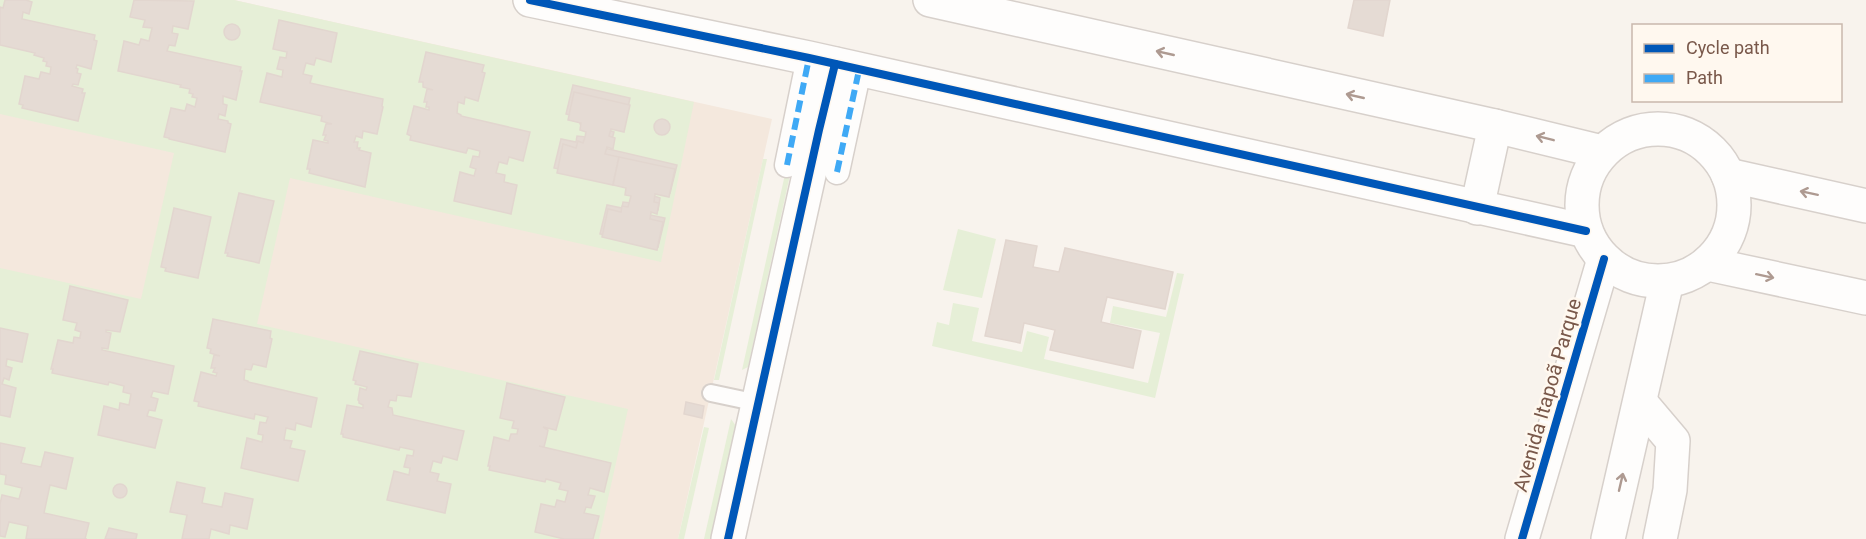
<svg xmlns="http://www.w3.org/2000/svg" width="1866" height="539" viewBox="0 0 1866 539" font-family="Roboto,sans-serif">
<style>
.residential{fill:#f4e8dd}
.green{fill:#e6efd7}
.building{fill:#e5dbd4;stroke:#e2d6cf;stroke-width:1.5}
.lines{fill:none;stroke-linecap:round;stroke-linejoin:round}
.service-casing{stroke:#d7d0cb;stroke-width:20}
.pedestrian-casing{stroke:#d7d0cb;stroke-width:27}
.minor-casing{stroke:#d7d0cb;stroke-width:36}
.service{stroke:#fefdfc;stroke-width:16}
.pedestrian{stroke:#fefdfc;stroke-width:24}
.minor{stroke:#fefdfc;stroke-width:33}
.quiet{stroke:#3fa9f5;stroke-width:6;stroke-dasharray:12 6;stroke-linecap:butt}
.cycleway-casing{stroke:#fff8ef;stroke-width:11}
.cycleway{stroke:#0057b8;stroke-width:8}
.oneway{stroke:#ae9a91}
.labels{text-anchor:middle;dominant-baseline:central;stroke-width:5;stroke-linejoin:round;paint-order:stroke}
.street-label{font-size:20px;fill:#79584a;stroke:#fff8ef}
</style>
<rect width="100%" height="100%" fill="#f8f3ed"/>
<path class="residential" d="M0 0H234L772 119 678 539H0Z"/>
<g class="green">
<path d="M0 0H234L694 102 661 262 290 178 257 324 628 409 599 539H0V268L141 299 174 153 0 114Z"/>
<path d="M763 159H767L719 380H714Z"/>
<path d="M787 165 792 166 748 367 742 370Z"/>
<path d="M958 229 996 239 982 298 943 290Z"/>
<path d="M1177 273 1184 274 1155 398 932 346 937 322 949 325 953 303 979 308 972 341 1022 352 1027 331 1049 337 1044 359 1148 383 1160 333 1110 323 1113 306 1166 317Z"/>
<path d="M731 419 736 426 711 539H704Z"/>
<path d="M704 427 709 428 684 539H678Z"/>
</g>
<g class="building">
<path d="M5 0H26L32 2 29 14 23 12 22 19 95 35 94 40 97 41 91 69 77 65 76 68 78 69 77 73 81 74 78 85 73 84 72 86 83 89 82 93H85L78 121 22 108 23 105 19 104 25 76 39 79 41 72 50 74 51 67 46 66 47 62 43 61 44 58 34 55 35 53 0 45V7L3 8Z"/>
<path d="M134 0 194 1 188 29 173 26 172 33 178 34 175 46 169 45 167 51 241 67 240 71H242L236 100 223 96V104L227 105 225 116 219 114 218 119 228 121V123L231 124 225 152 169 139V138L164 137 171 108 185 111 187 104 195 107 197 98 192 97 193 94 189 93 190 89 180 87 181 85 118 71 124 41 139 45 141 39 149 41 152 28 143 27 145 20 130 17Z"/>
<path d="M1354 0H1390L1383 36 1348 28Z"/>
<path d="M279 20 337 33 331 62 316 58 314 65 306 63 303 74 312 76 310 83 383 99 382 106 383 107 377 134 363 131 362 138 356 136 354 142H358L357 148H360L359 150 371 153 365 187 309 173 310 169H307L313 140 328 143V141L324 140 326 135H323L326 124H332L321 121 322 116 260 102 267 73 282 77 283 70 277 69 280 57 286 58 287 52 273 49Z"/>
<circle cx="232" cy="32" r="8"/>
<path d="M426 52 484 65 482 72 485 73 478 101 465 97 464 104 458 102 457 113 461 115V116L530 132 523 161 509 157 507 164 499 162 496 173 505 175 504 182 517 185 511 214 454 201 460 172 474 176 476 169 470 167 473 156 479 157 480 151 468 148 466 153 410 140 411 136 407 134 414 106 429 110V107H426L427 102H424L427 89 433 90 423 87V82H419Z"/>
<path d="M573 85 630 98 624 127 609 123 608 130 614 132 611 143 606 142 604 148 677 165 670 193 656 190 654 196 660 198 658 210 652 208 650 215 665 218 658 247 600 234 607 205 622 208 623 202 631 203 634 192 626 191 627 184 554 168 561 139 576 142 577 136 586 137 588 126 580 124 581 118 566 114Z"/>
<path d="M574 92 630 105 624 132 611 129 609 136 615 138 613 149 607 147 605 154 619 157 613 185 557 173 563 144 576 148 578 141 583 143 585 137 586 132 580 130 581 123 568 120Z"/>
<circle cx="662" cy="127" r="8"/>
<path d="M619 157 675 169 669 197 655 194 654 202 659 203 657 214 651 212 650 219 663 222 657 250 602 237 608 209 621 212 622 206 628 207 631 196 625 195 626 188 613 185Z"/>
<path d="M239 193 274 201 259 263 227 256 228 253H225Z"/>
<path d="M174 208 211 217 198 278 165 271 166 268 161 267Z"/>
<path d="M1006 240 1037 246 1033 267 1059 272 1065 248 1173 272 1165 309 1107 297 1101 322 1141 331 1133 368 1050 350 1055 330 1024 323 1020 343 985 336Z"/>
<path d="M70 286 128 300 120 332 106 330V332L111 333 108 349 102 348V350L174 366 168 394 153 391 151 397 158 399 155 411 149 410 147 416 162 420 155 448 98 435 104 406 119 410 120 403 129 405 131 394 123 392 124 386 109 382 108 385 52 373 53 369H51L58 340 73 343 74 337 80 338V337L81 332 75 330 77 323 63 320Z"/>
<path d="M213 319 271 331 270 338 272 339 266 367 253 364 251 370 245 369 244 380 248 381V382L317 398 311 427 296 423 295 430 286 428 284 440 292 441 290 448 305 451 298 481 241 468 247 438 262 442 263 435 258 434 260 422 266 423 268 417 255 414 254 419 198 406 199 402 194 401 201 372 216 376 217 373 213 372 215 368H211L214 355 220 356 210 353 211 349 207 348Z"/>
<path d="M0 328 28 334 22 362 7 359 6 366 12 368 9 380 4 378 2 384 16 388 10 417 0 415Z"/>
<path d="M360 351 418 364 411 397 397 395 396 401 390 400 388 407 392 408 393 415 464 431 457 460 443 456 441 463 433 461 430 472 439 474 437 481 451 484 445 513 387 500 394 471 409 475 410 468 404 467 407 455 413 456 414 450 400 447 399 450 343 437V434H341L347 405 363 408V405L359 403V401L358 400 360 388 366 390 367 387 355 384 356 381 353 380Z"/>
<path d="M507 383 565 397 556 430 543 427 548 430 547 435 544 447 539 446 611 463 604 492 590 488 588 495 595 496 591 508 586 507 584 513 599 516 593 539H564L535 532 541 504 555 507 557 500 565 502 568 491 559 489 561 483 546 479 545 482 489 470 490 466H488L494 437 509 441 511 434H517L518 429 512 428 514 421 500 418Z"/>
<path d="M686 402 704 406 702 418 684 414Z"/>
<path d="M0 443 25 448 21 463 41 467 45 452 73 458 66 489 50 485 44 513 89 523 85 539H87H26L28 526 9 522 5 537 0 536V504L2 495 19 499 22 488 5 484 6 475 0 474Z"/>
<path d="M177 482 205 488 202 503 222 507 225 493 253 499 247 529 230 525 229 534 211 529 209 539H182L187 515 170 512Z"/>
<circle cx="120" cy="491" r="7"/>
<path d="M109 528 137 534 136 539H105Z"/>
</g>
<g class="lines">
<g class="service-casing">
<path id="service" d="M711 393 758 403"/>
</g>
<g class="pedestrian-casing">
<g id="pedestrian">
<path d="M787 165 809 58"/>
<path d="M837 172 859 70"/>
</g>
</g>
<g class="minor-casing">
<g id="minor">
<path d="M530 0 809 58 1586 231"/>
<path d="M930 0 1495 126 1602 152"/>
<circle cx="1658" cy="205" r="76"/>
<path d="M1728 175 1866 206"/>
<path d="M1477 208 1495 126"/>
<path d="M1708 264 1866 298"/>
<path d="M1640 402 1673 441 1670 490 1660 539"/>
<path d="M728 539 819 130 835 64"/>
<path d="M1522 539 1604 259"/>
<path d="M1608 539 1667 281"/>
</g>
</g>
<use href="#service" class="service"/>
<use href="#pedestrian" class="pedestrian"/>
<use href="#minor" class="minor"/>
<g class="quiet">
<path d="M787 165 809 58"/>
<path d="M837 172 859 70"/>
</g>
<g class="cycleway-casing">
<g id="cycleway">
<path d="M530 0 809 58 1586 231"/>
<path d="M728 539 819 130 835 64"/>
<path d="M1522 539 1604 259"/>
</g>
</g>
<use href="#cycleway" class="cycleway"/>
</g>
<defs><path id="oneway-shaft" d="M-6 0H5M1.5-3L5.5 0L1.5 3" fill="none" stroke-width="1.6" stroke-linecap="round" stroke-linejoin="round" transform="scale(1.5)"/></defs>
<g class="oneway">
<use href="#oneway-shaft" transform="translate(1165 53) rotate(-167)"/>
<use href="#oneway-shaft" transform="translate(1355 96) rotate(-167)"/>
<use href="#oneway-shaft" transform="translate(1545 138) rotate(-166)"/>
<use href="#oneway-shaft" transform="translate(1809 193) rotate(-168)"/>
<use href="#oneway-shaft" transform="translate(1765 276) rotate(12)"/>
<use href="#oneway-shaft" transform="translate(1621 482) rotate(-77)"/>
</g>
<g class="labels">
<g class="street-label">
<text transform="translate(1547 395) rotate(-74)">Avenida Itapoã Parque</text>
</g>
</g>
<rect x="1632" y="24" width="210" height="78" fill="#fff8ef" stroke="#c9b8ad" stroke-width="1.5"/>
<rect x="1644" y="44" width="30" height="9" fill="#0057b8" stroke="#c9b8ad" stroke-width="1.5"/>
<text x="1686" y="54" font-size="18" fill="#79584a">Cycle path</text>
<rect x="1644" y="74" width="30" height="9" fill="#3fa9f5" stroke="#c9b8ad" stroke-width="1.5"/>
<text x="1686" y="84" font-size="18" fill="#79584a">Path</text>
</svg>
